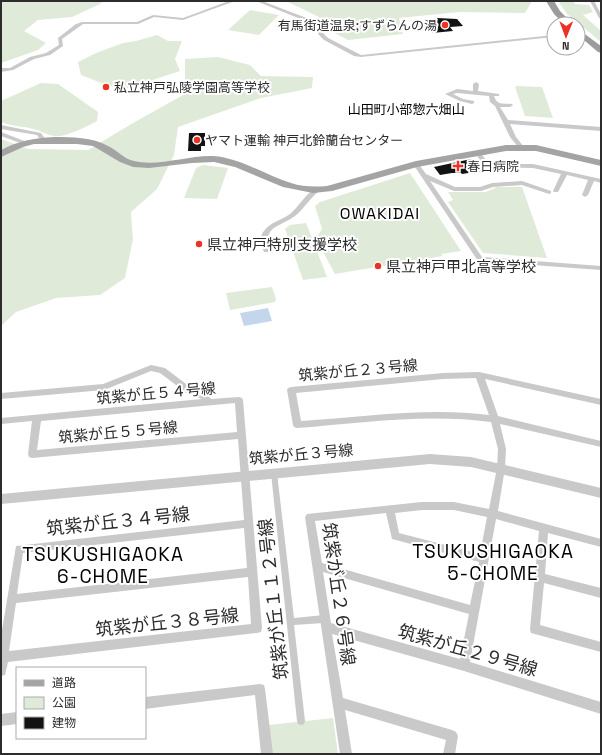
<svg xmlns="http://www.w3.org/2000/svg" width="602" height="755" viewBox="0 0 602 755" font-family="'Space Grotesk','Noto Sans JP',sans-serif">
<style>
.green{fill:#dfebd8}
.water{fill:#c3d6ec}
.building{fill:#131313}
.lines{fill:none;stroke-linecap:round;stroke-linejoin:round}
.pedestrian{fill:#c9c9c9;fill-rule:evenodd}
.minor{fill:#c9c9c9;fill-rule:evenodd}
.tertiary{fill:#c9c9c9;fill-rule:evenodd}
.primary{fill:#a4a4a4;fill-rule:evenodd}
.trunk{fill:#9c9c9c;fill-rule:evenodd}
.poi-dot{fill:#ec3225;stroke:#fff;stroke-width:1.5}
.labels{text-anchor:middle;dominant-baseline:central;stroke-width:4;stroke-linejoin:round;paint-order:stroke}
.far-poi-label{font-size:13px;fill:#2c2c2c;stroke:#fff;text-anchor:start}
.far-neighbourhood-label{font-size:13px;fill:#000;stroke:#fff}
.poi-label{font-size:15px;fill:#2c2c2c;stroke:#fff;text-anchor:start}
.street-label{font-size:15px;fill:#2c2c2c;stroke:#fff}
.neighbourhood-label{font-size:16px;letter-spacing:1px;fill:#000;stroke:#fff}
.near-street-label{font-size:18px;fill:#2c2c2c;stroke:#fff}
.near-neighbourhood-label{font-size:19px;letter-spacing:1px;fill:#000;stroke:#fff}
</style>
<rect width="100%" height="100%" fill="#fff"/>
<g class="green">
<path d="M1 1H103L100 4 72 17 38 20 24 31 46 43 38 50 1 63Z"/>
<path d="M286 1 370 2 379 1H532L525 13 460 12 399 18 403 34 348 40 331 31 321 18Z"/>
<path d="M558 1H573L575 4 589 5 593 12 583 15 601 31V42L567 14Z"/>
<path d="M250 10 279 15 259 35 228 30Z"/>
<path d="M157 35 168 41H182L175 59 180 71 125 89 109 86 81 75 78 62 96 53 123 43 136 41Z"/>
<path d="M218 57 250 65 261 76 313 77 312 88 261 98 178 127 174 155 157 189 131 212 133 239 125 278 100 295 56 298 16 312 1 326V139L28 149 88 150 133 123 185 94V59Z"/>
<path d="M41 83 58 84 98 112 97 121C88 126 65 138 54 136 48 135 43 132 37 130 25 126 14 127 1 122V101Z"/>
<path d="M517 86 542 87 553 118 525 116 515 87Z"/>
<path d="M203 165 228 168 217 199 184 198 196 168Z"/>
<path d="M410 173 461 251 441 254 443 256 335 274 316 239 322 229 315 206 320 202Z"/>
<path d="M497 187H522L547 258 483 253 448 202 453 200 448 192H486Z"/>
<path d="M306 223 327 277 303 280 285 229 290 225Z"/>
<path d="M272 287 276 299 275 302 230 310 226 293Z"/>
<path d="M333 718 338 754H272L269 725Z"/>
</g>
<path class="water" d="M268 308 272 321 244 326 240 313Z"/>
<g class="building">
<path d="M437 18 457 19 463 26 450 27 453 31 432 33 424 22 435 21 438 20Z"/>
<path d="M189 133H205V146H201V151H188Z"/>
<path d="M471 159 481 171 462 174 461 173H452L440 175 434 167Z"/>
</g>
<g class="lines">
<path class="pedestrian" d="M274 470 276 471 277 473 294 618 324 615 327 616 328 619 327 622 324 623 294 625 305 721 304 724 301 725 298 724 297 721 271 473 272 471Z"/>
<g class="minor">
<path d="M229 1H235L183 20 154 17 138 24H83L62 39 63 46 50 55 34 59 13 70 1 72V68H10L30 57 46 53 59 45 58 38 76 24 82 22H137L153 15 183 18Z"/>
<path d="M256 1H262L317 22 323 33 328 38 361 55 554 35V37L361 57 354 56 324 40 319 35 313 24Z"/>
<path d="M590 1H594L601 14V19L599 18Z"/>
<path d="M476 82 479 84 478 91 499 94V96H494C497 106 504 103 512 104L513 105 510 107H500L508 120 601 127V131L510 124 516 137 524 147 519 148 510 137 495 106 490 102 489 96 457 93 453 94 463 99 474 101V103L472 104 460 101 445 94 457 89 473 91V84Z"/>
<path d="M1 125 41 133 46 140 41 141 37 135 1 129Z"/>
<path d="M1 132 27 142 28 143 23 144 1 136Z"/>
<path d="M478 151 480 152 489 164H533L601 179V183L594 181 588 195 585 197 582 195 588 180 567 175 558 192H554L553 191 561 174 533 168 485 167 475 153Z"/>
<path d="M416 162 418 163 426 174 455 187H480L492 183 522 181 551 191V193L549 194 522 185 493 187 481 191H454L430 181 482 257 601 266V270L478 261 413 164Z"/>
<path d="M317 188 319 189V191C309 199 302 212 292 218 285 223 272 226 269 234 266 239 268 245 269 250L268 252H264C261 245 259 236 264 231 270 222 282 220 290 214 300 206 305 193 317 188Z"/>
<path d="M151 365 165 368 194 390 207 394 211 399 239 397 242 398 243 400 262 628 261 632 257 633 8 662 5 675 1 676V636L16 546 244 520 238 439 32 458 29 457 28 454 32 421 1 424V418L202 399 188 394 160 373 151 371 104 390 1 399V393L103 384ZM235 403 237 432 37 450 41 421ZM244 528 247 568 17 594 23 553ZM248 577 251 624 9 651 16 603Z"/>
<path d="M479 372 601 399V405L485 379 498 416 601 441V447L500 424 506 449 505 468 498 511 601 539V547L548 533 545 574 601 588V598L544 583 540 625 601 642V652L531 633 530 629 539 531 496 519 470 662 601 702V714L464 671 332 634 343 698 452 730 456 732 458 736 455 754H443L446 740 345 710 352 754H340L305 517 307 514 422 502H454L489 509 497 468 498 449 491 422C428 413 361 423 297 428L294 427 293 425 287 390 288 388 291 387 443 373ZM476 378 489 415C429 407 362 417 301 421L296 393 443 379ZM422 510H454L487 517 480 554 399 533 395 513ZM386 513 392 539 479 562 470 605 322 563 315 521ZM323 572 469 614 460 659 331 623Z"/>
<path d="M260 684 264 685 265 689 273 754H261L255 695 145 709V697Z"/>
<path d="M17 712V724L1 726V714Z"/>
</g>
<path class="tertiary" d="M430 454 471 457 601 488V498L471 467 430 464 1 504V494Z"/>
<path class="primary" d="M54 137C72 137 92 137 108 146 117 150 124 159 134 161 158 167 188 155 213 156 241 158 265 175 291 183 303 187 315 187 327 186L416 161 506 145H536L601 160V166L536 151H506L417 167 332 191 313 193 283 187 235 167 214 162 192 163 149 168 133 167 120 162 93 146 77 144H34L23 147 1 157V150C18 141 34 138 54 137Z"/>
<g class="trunk">
<path d="M546 1H554L560 11 573 24H564L554 14Z"/>
<path d="M578 29 601 46V53L598 52 578 35Z"/>
</g>
</g>
<g class="poi-dot">
<circle cx="445" cy="25" r="4"/>
<circle cx="106" cy="87" r="4"/>
<circle cx="197" cy="140" r="4"/>
<path d="M456 160h4v4h4v4h-4v4h-4v-4h-4v-4h4z"/>
<circle cx="199" cy="244" r="4"/>
<circle cx="378" cy="266" r="4"/>
</g>
<g class="labels">
<g class="far-poi-label">
<text x="437" y="25" text-anchor="end">有馬街道温泉;すずらんの湯</text>
<text x="114" y="87">私立神戸弘陵学園高等学校</text>
<text x="205" y="140">ヤマト運輸 神戸北鈴蘭台センター</text>
<text x="467" y="166">春日病院</text>
</g>
<g class="far-neighbourhood-label">
<text x="406" y="109">山田町小部惣六畑山</text>
</g>
<g class="poi-label">
<text x="207" y="244">県立神戸特別支援学校</text>
<text x="386" y="266">県立神戸甲北高等学校</text>
</g>
<g class="street-label">
<text transform="translate(358 370) rotate(-5)">筑紫が丘２３号線</text>
<text transform="translate(156 393) rotate(-5)">筑紫が丘５４号線</text>
<text transform="translate(118 432) rotate(-5)">筑紫が丘５５号線</text>
<text transform="translate(301 454) rotate(-5)">筑紫が丘３号線</text>
</g>
<g class="neighbourhood-label">
<text x="380" y="213">OWAKIDAI</text>
</g>
<g class="near-street-label">
<text transform="translate(118 521) rotate(-6)">筑紫が丘３４号線</text>
<text transform="translate(339 594) rotate(82)">筑紫が丘２６号線</text>
<text transform="translate(273 599) rotate(-96)">筑紫が丘１１２号線</text>
<text transform="translate(167 622) rotate(-6)">筑紫が丘３８号線</text>
<text transform="translate(468 650) rotate(16)">筑紫が丘２９号線</text>
</g>
<g class="near-neighbourhood-label">
<text x="493" y="551">TSUKUSHIGAOKA<tspan x="493" dy="22">5-CHOME</tspan></text>
<text x="103" y="554">TSUKUSHIGAOKA<tspan x="103" dy="22">6-CHOME</tspan></text>
</g>
</g>
<rect width="602" height="755" fill="none" stroke="#2c2c2c" stroke-width="4"/>
<rect x="16" y="667" width="130" height="72" fill="#ffffff" stroke="#ababab"/>
<rect x="24" y="680" width="20" height="6" fill="#a4a4a4" stroke="#ababab"/>
<text x="52" y="687" font-size="12" fill="#2c2c2c">道路</text>
<rect x="24" y="697" width="20" height="12" fill="#dfebd8" stroke="#ababab"/>
<text x="52" y="707" font-size="12" fill="#2c2c2c">公園</text>
<rect x="24" y="717" width="20" height="12" fill="#131313" stroke="#ababab"/>
<text x="52" y="727" font-size="12" fill="#2c2c2c">建物</text>
<g transform="translate(566 36) rotate(181)"><circle r="19" fill="#ffffff" stroke="#ababab"/>
<path d="M0-3L7 15L0 10L-7 15Z" fill="#ec3225"/>
<text y="-6" font-size="11" font-weight="bold" text-anchor="middle" fill="#2c2c2c">N</text>
</g>
</svg>
